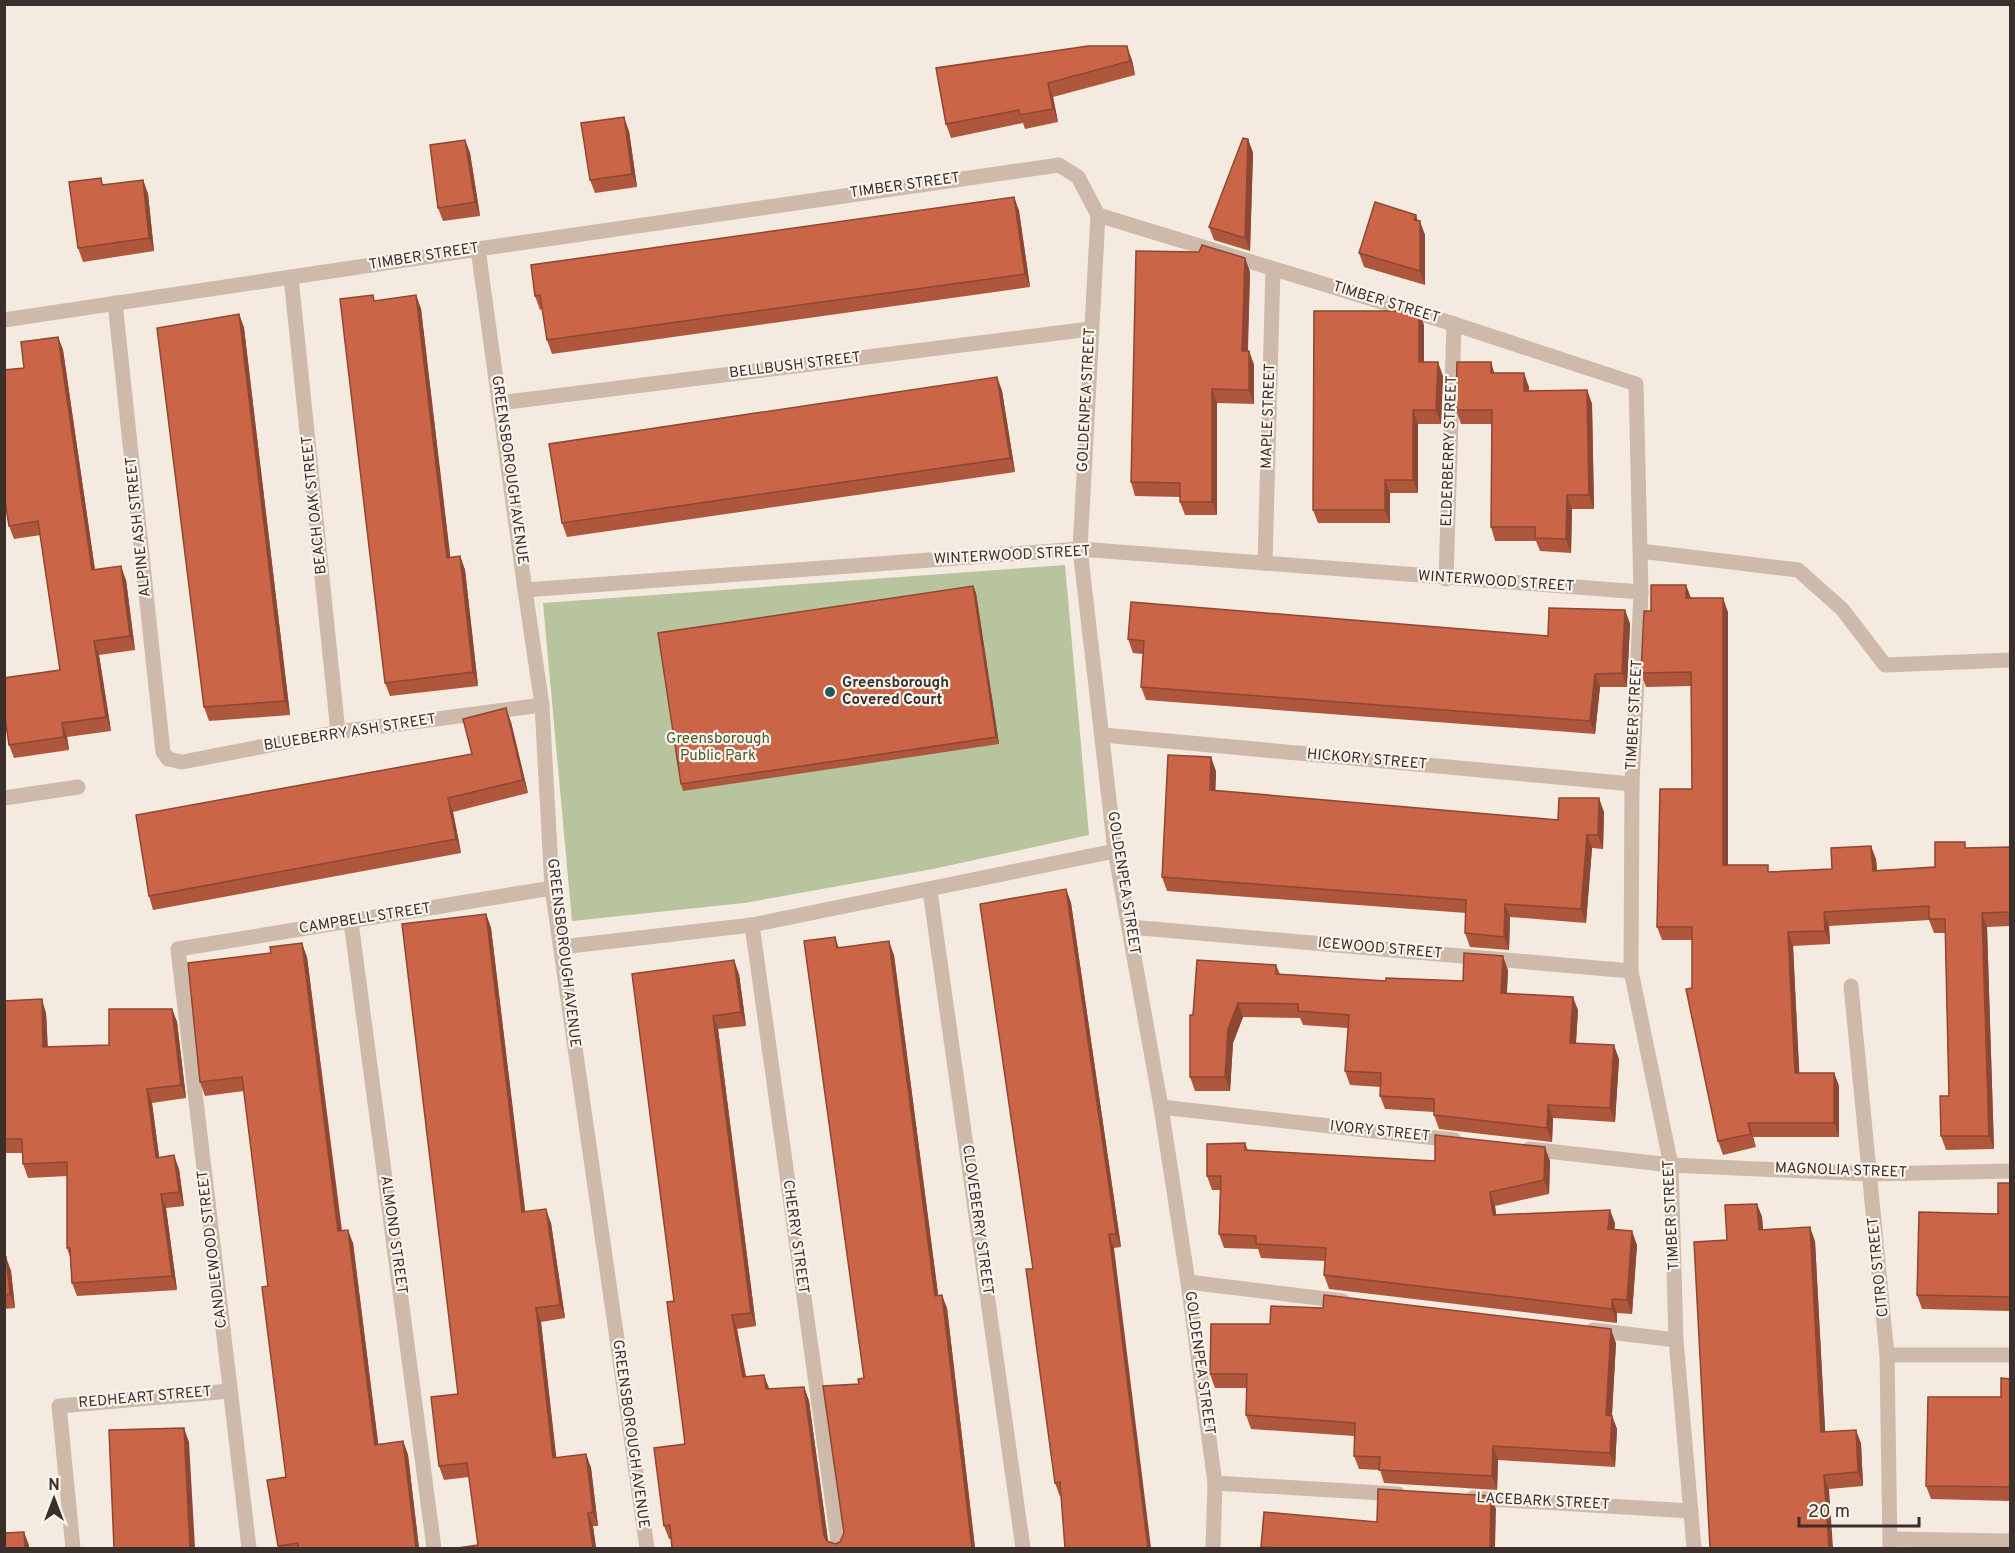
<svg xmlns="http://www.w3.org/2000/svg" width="2015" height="1553" viewBox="0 0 2015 1553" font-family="Overpass,sans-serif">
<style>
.green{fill:#b8c49e}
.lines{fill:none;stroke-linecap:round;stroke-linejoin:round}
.minor{stroke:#cdbaaa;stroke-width:15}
.tertiary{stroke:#cdbaaa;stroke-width:15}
.wall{fill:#ae573d}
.shaded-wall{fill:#8d4732}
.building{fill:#ca6547;stroke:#8d4732;stroke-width:1.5}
.poi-dot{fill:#1d5b5e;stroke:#fbf4ec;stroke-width:2}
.labels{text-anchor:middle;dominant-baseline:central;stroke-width:4.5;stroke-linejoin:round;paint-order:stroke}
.street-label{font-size:15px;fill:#3a2f2a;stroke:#fbf4ec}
.poi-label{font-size:15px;font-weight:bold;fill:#3a2f2a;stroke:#fbf4ec;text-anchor:start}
.park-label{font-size:15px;fill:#4a5a2d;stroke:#fbf4ec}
</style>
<rect width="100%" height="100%" fill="#f4eadf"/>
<path class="green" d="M1065 565 1089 835 933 869 744 903 572 921 543 603Z"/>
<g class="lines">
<g class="minor">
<path d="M1098 215 1080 549 1115 851 1161 1107 1188 1282 1215 1483 1213 1548"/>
<path d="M478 249 1059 165 1078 177 1098 215 1454 324 1636 384 1641 592 1632 784 1631 971 1671 1165 1676 1340 1694 1548"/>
<path d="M291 277 338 732"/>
<path d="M115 303 163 752 168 759 182 762 338 732 542 705"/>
<path d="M499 403 1090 329"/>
<path d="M1265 563 1273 269"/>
<path d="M1446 579 1454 324"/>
<path d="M525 590 542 705 552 888 647 1548"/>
<path d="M1103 735 1632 784"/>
<path d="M4 798 78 787"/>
<path d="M930 891 1023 1548"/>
<path d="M351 922 434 1548"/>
<path d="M752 925 839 1548"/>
<path d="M1130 927 1631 971"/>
<path d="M561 947 752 925 1115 851"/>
<path d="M1851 986 1887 1355 1890 1548"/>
<path d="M1161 1107 1454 1140"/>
<path d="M1529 1149 1671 1165 1870 1174 2010 1171"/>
<path d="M1188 1282 1343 1301"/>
<path d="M1593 1330 1676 1340"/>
<path d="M1887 1355H2010"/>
<path d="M1215 1483 1398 1494"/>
<path d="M1473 1498 1691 1511"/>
<path d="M1890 1539 2010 1541"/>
<path d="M73 1548 59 1406 230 1391"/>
<path d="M249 1548 178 949 552 888"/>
</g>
<g class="tertiary">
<path d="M4 320 478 249 525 590 1080 549 1641 592"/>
<path d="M1640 551 1798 570 1842 609 1885 665 2010 660"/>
</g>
</g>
<g class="wall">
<path d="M1132 60 1135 75 1053 97 1058 122 1025 129 1023 123 951 138 946 124 936 68Z"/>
<path d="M629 131 637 187 595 193 590 180Z"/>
<path d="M1248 139 1253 153 1250 251 1214 240 1209 227Z"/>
<path d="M465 140 470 153 480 216 443 221 438 208Z"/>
<path d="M101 178 103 185 143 180 148 194 154 251 83 262 78 248Z"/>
<path d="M1014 197 1019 211 1030 287 552 354 547 340 542 309 540 310 535 296Z"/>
<path d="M1418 221 1425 235V285L1364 267 1359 253Z"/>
<path d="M1245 258 1250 272 1248 351H1249L1254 365V404L1217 403V515H1185L1180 502V497L1135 496 1131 482Z"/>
<path d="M416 295 421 309 450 557 460 556 465 570 478 686 390 696 385 683 375 301Z"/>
<path d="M239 314 244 328 290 715 209 721 204 707Z"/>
<path d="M1424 325V362L1443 376 1441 424H1418V493H1390V523H1318L1313 510Z"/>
<path d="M58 337 63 350 95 570 126 580 135 650 99 655 111 731 67 737 69 750 14 758 9 745 60 670 41 535 14 539 9 526 24 368Z"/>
<path d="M1491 362 1494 373 1529 387V391L1587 390 1592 404 1594 509H1572L1571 553 1540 551 1536 541H1495L1491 527 1492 424H1461L1456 410Z"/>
<path d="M997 377 1002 391 1015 472 567 537 562 523Z"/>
<path d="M1686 585 1691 598 1728 612V865L1771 872 1832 869 1876 859 1877 870 1935 867 1967 848 2010 847V926L1987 927 1994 1149 1946 1150 1941 1136 1949 1096 1945 933H1934L1929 920 1829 926 1830 944 1793 946 1799 1073H1834L1839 1086V1137H1753L1756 1147 1723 1155 1718 1141 1692 988V940H1662L1657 927 1692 789 1691 686 1646 687 1641 673 1651 611Z"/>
<path d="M973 586 976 593 999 744 683 791 681 784Z"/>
<path d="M1625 610 1630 624 1627 687H1600L1595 734 1146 700 1141 687 1143 654 1133 653 1128 639 1548 636Z"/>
<path d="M511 722 528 793 453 812 461 853 153 910 149 896 472 754Z"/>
<path d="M1216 771 1215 791 1558 820 1604 812 1603 849 1592 848 1586 923 1510 917 1509 950 1470 947 1465 933 1466 913 1167 891 1162 877Z"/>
<path d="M1066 889 1071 903 1121 1247 1114 1248 1060 1497 1055 1483 1033 1269Z"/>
<path d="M486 914 491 928 525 1212 551 1223 565 1318 541 1322 556 1458 586 1454 591 1468 598 1526H593L596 1548H458L478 1545 469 1477 444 1480 439 1466 458 1394Z"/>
<path d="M835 937 839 948 894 955 938 1295 947 1308 975 1548H672L671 1539H669L664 1526 685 1444 674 1301 632 974H739L746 1026 718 1029 756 1326 737 1329 746 1376 769 1389 804 1387 809 1401 828 1541 835 1544 840 1542 844 1533 864 1378Z"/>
<path d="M307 957 342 1230 353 1243 378 1444 403 1441 408 1455 419 1548H279L278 1546 286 1477 268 1286 244 1091 205 1096 200 1082Z"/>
<path d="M1276 965 1280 974 1386 981H1463L1508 970 1507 993 1578 1010 1576 1043 1619 1059 1615 1122 1553 1118 1552 1142 1439 1129 1434 1115V1112L1385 1109 1380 1096 1381 1087 1350 1085 1345 1071 1348 1028 1303 1025 1300 1018 1243 1017 1233 1043 1230 1091H1195L1190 1077 1193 1015Z"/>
<path d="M4 1001 46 1013 48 1047 109 1045 172 1009 177 1022 186 1098 152 1103 159 1157 179 1169 184 1206 166 1208 177 1290 77 1296 72 1283 70 1257 67 1248V1176L28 1178 23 1164V1153H4Z"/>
<path d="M1245 1143 1248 1150 1435 1161H1550L1549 1194 1495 1206 1496 1215 1615 1223 1614 1230 1637 1245 1632 1314 1617 1313V1323L1329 1289 1324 1275 1325 1261 1261 1258 1258 1249 1224 1248 1219 1234 1220 1190H1212L1207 1176Z"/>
<path d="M2010 1183V1311L1922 1309 1917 1295 1998 1214Z"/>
<path d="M1757 1204 1762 1217 1763 1230 1815 1241 1825 1432 1861 1443 1863 1486 1829 1489 1727 1240Z"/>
<path d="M4 1256 11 1271 15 1308 4 1309Z"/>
<path d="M1616 1343 1612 1416 1617 1429 1615 1467 1498 1460 1497 1490 1384 1483 1380 1470 1359 1469 1354 1456V1436L1251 1429 1246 1415V1388H1215L1210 1374Z"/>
<path d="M2010 1379V1501L1931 1499 1926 1486 2001 1397Z"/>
</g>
<g class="shaded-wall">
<path d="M1127 46 1132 60 1135 75 1130 61Z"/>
<path d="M1048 83 1053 97 1058 122 1053 109Z"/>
<path d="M624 117 629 131 637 187 632 174Z"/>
<path d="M1248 139 1253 153 1250 251 1245 238Z"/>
<path d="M465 140 470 153 480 216 475 202Z"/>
<path d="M143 180 148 194 154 251 149 238Z"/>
<path d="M1014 197 1019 211 1030 287 1025 274Z"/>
<path d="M1416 215 1420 227V221L1425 235V285L1420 271 1414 220Z"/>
<path d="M1245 258 1250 272 1247 365 1242 351Z"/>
<path d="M416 295 421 309 452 571 447 558Z"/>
<path d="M1419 311 1424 325V376L1419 362Z"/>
<path d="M239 314 244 328 290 715 285 701Z"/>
<path d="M58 337 63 350 97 584 92 570Z"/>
<path d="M1249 351 1254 365V404L1249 390Z"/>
<path d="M1438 362 1443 376 1441 424 1436 410Z"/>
<path d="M1491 362 1495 376 1491 373Z"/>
<path d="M1524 373 1529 387V405L1524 391Z"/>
<path d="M997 377 1002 391 1015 472 1010 458Z"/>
<path d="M1212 389 1217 403V515L1212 502Z"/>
<path d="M1587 390 1592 404 1594 509 1589 495Z"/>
<path d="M1413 410 1418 424V493L1413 480Z"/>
<path d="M1385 480 1390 493V523L1385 510Z"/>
<path d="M1567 495 1572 509 1571 553 1566 539Z"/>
<path d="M460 556 465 570 478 686 473 672Z"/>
<path d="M121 566 126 580 135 650 130 636Z"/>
<path d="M1686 585 1691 599 1686 598Z"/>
<path d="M973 586 976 593 999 744 996 737Z"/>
<path d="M1723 598 1728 612V879L1723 865Z"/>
<path d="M1625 610 1630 624 1627 687 1622 673Z"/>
<path d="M94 641 99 655 111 731 106 717Z"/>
<path d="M1595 674 1600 687 1595 734 1590 721Z"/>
<path d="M506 708 511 722 528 793 523 780Z"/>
<path d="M62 723 67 737 69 750 64 737Z"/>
<path d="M1211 757 1216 771 1215 804 1210 790Z"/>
<path d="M448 798 453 812 461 853 456 839Z"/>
<path d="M1599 798 1604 812 1603 849 1598 835Z"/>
<path d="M1587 835 1592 848 1586 923 1581 909Z"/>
<path d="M1871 846 1876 859 1878 884 1873 871Z"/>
<path d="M1066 889 1071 903 1121 1247 1116 1234Z"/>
<path d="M1505 904 1510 917 1509 950 1504 937Z"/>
<path d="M1824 912 1829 926 1830 944 1825 931Z"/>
<path d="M1982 913 1987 927 1994 1149 1989 1136Z"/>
<path d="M486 914 491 928 527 1226 522 1212Z"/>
<path d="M1788 932 1793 946 1800 1086 1795 1073Z"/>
<path d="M889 941 894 955 940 1309 935 1296Z"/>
<path d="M302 943 307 957 343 1244 338 1231Z"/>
<path d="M1503 956 1508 970 1506 1006 1501 993Z"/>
<path d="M734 960 739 974 746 1026 741 1012Z"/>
<path d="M1573 997 1578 1010 1575 1056 1570 1043Z"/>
<path d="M42 999 46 1013 48 1061 43 1047Z"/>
<path d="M1238 1003 1243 1017 1233 1043 1230 1091 1225 1077 1228 1029Z"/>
<path d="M172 1009 177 1022 186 1098 181 1085Z"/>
<path d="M713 1016 718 1029 756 1326 751 1313Z"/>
<path d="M1614 1045 1619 1059 1615 1122 1610 1108Z"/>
<path d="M1834 1073 1839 1086V1137L1834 1123Z"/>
<path d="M147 1089 152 1103 161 1171 156 1158Z"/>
<path d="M1548 1105 1553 1118 1552 1142 1547 1128Z"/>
<path d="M1748 1123 1753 1137 1756 1147 1751 1134Z"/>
<path d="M1545 1147 1550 1161 1549 1194 1544 1180Z"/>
<path d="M174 1155 179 1169 184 1206 179 1192Z"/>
<path d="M1490 1192 1495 1206 1498 1228 1493 1215Z"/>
<path d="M161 1194 166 1208 177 1290 172 1276Z"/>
<path d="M1757 1204 1762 1217 1764 1244 1759 1230Z"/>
<path d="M546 1209 551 1223 565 1318 560 1305Z"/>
<path d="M1610 1210 1615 1223 1613 1243 1608 1229Z"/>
<path d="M1810 1227 1815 1241 1826 1446 1821 1432Z"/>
<path d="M348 1230 353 1243 380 1458 375 1445Z"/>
<path d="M1632 1231 1637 1245 1632 1314 1627 1300Z"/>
<path d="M1109 1234 1114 1248 1151 1548H1148Z"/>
<path d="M6 1257 11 1271 15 1308 10 1294Z"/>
<path d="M942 1295 947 1308 975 1548H972Z"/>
<path d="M1612 1299 1617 1313V1323L1612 1309Z"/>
<path d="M536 1308 541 1322 558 1472 553 1458Z"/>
<path d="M732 1315 737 1329 748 1390 743 1377Z"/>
<path d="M1611 1329 1616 1343 1611 1429 1606 1415Z"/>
<path d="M764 1375 769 1388 771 1403 766 1389Z"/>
<path d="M804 1387 809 1401 829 1548 824 1536Z"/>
<path d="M1612 1416 1617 1429 1615 1467 1610 1453Z"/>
<path d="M184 1428 189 1442 195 1548H190Z"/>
<path d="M1856 1430 1861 1443 1863 1486 1858 1472Z"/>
<path d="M403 1441 408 1455 419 1548H416Z"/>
<path d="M1493 1446 1498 1460 1497 1490 1492 1476Z"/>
<path d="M586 1454 591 1468 598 1526 593 1512Z"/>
<path d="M1824 1475 1829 1489 1833 1548H1829Z"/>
<path d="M1491 1496 1496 1509 1495 1548H1490Z"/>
<path d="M588 1513 593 1526 596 1548H593Z"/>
<path d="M24 1532 29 1545V1548H25Z"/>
</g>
<g class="building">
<path d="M1088 46H1127L1130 61 1048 83 1053 109 1020 115 1019 110 946 124 936 68Z"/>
<path d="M624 117 632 174 590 180 581 123Z"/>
<path d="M1243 138 1248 139 1245 238 1209 227Z"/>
<path d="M465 140 475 202 438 208 430 145Z"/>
<path d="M101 178 102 185 143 180 149 238 78 248 69 182Z"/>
<path d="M1014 197 1025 274 547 340 540 295 535 296 531 265Z"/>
<path d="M1375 202 1416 215 1414 220 1420 221V271L1359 253Z"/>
<path d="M1202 245 1245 258 1242 351H1249V390L1212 389V502H1180V483L1131 482 1136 251 1199 252Z"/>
<path d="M373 295 374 301 416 295 447 558 460 556 473 672 385 683 340 299Z"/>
<path d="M1314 311H1419V362H1438L1436 410H1413V480H1385V510H1313Z"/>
<path d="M239 314 285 701 204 707 157 328Z"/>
<path d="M58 337 92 570 121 566 130 636 94 641 106 717 62 723 64 737 9 745 4 711V678L60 670 38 521 9 526 4 495V370L24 368 21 342Z"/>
<path d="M1457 362H1491V373H1524V391L1587 390 1589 495H1567L1566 539 1535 538V527H1491L1492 410H1456Z"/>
<path d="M997 377 1010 458 562 523 549 444Z"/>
<path d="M1651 585H1686V598H1723V865H1768V872L1832 869 1831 848 1871 846 1873 871 1935 867V842H1965V848L2010 847V912L1982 913 1989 1136H1941L1940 1096H1949L1945 919H1929V906L1824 912 1825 931 1788 932 1795 1073H1834V1123H1748L1751 1134 1718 1141 1686 989 1692 988V927H1657L1660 789H1692L1691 672 1641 673 1644 611H1651Z"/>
<path d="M973 586 996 737 681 784 658 633Z"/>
<path d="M1131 602 1548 636 1549 608 1625 610 1622 673 1595 674 1590 721 1141 687 1144 641 1128 639Z"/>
<path d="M506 708 523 780 448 798 456 839 149 896 136 815 472 754 463 719Z"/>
<path d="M1168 755 1211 757 1210 790 1558 820 1559 798H1599L1598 835H1587L1581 909 1505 904 1504 937 1465 933 1466 900 1162 877Z"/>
<path d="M1066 889 1116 1234H1109L1148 1548H1065L1060 1482 1055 1483 1026 1269H1033L980 904Z"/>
<path d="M486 914 522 1212 546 1209 560 1305 536 1308 553 1458 586 1454 593 1512 588 1513 593 1548H458L478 1545 467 1463 439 1466 431 1397 458 1394 402 924Z"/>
<path d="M835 937 837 948 889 941 935 1296 942 1295 972 1548H672L670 1525 664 1526 654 1448 685 1444 667 1302 674 1301 632 974 734 960 741 1012 713 1016 751 1313 732 1315 743 1377 764 1375 766 1389 804 1387 824 1536 827 1541 835 1544 840 1542 844 1533 823 1386 859 1384 858 1379 864 1378 804 941Z"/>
<path d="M302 943 338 1231 348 1230 375 1445 403 1441 416 1548H298V1543L278 1546 267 1480 286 1477 262 1287 268 1286 242 1077 200 1082 188 963 271 953 270 947Z"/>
<path d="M1464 953 1503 956 1501 993 1573 997 1570 1043 1614 1045 1610 1108 1548 1105 1547 1128 1434 1115V1099L1380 1096 1381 1073 1345 1071 1349 1015 1298 1011V1004L1238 1003 1228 1029 1225 1077H1190V1015H1193L1197 960 1276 965V974L1386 981V978L1463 981Z"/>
<path d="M42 999 43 1047 109 1045V1009H172L181 1085 147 1089 156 1158 174 1155 179 1192 161 1194 172 1276 72 1283 70 1248H67V1162L23 1164 22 1139H4V1001Z"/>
<path d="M1435 1135 1545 1147 1544 1180 1490 1192 1493 1215 1610 1210 1608 1229 1632 1231 1627 1300 1612 1299V1309L1324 1275 1326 1248 1256 1244V1236L1219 1234 1221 1176H1207V1144L1245 1143V1150L1435 1161Z"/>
<path d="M1998 1183H2010V1297L1917 1295 1919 1212 1998 1214Z"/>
<path d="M1757 1204 1759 1230 1810 1227 1821 1432 1856 1430 1858 1472 1824 1475 1829 1548H1710L1694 1242 1727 1240 1725 1205Z"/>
<path d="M6 1257 10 1294 4 1295V1258Z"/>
<path d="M1324 1295 1611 1329 1606 1415 1612 1416 1610 1453 1493 1446 1492 1476 1379 1470 1380 1457 1354 1456 1355 1423 1246 1415 1247 1374H1210L1211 1324H1270L1271 1306 1323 1308Z"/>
<path d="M2001 1378 2010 1379V1487L1926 1486 1928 1397H2001Z"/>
<path d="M184 1428 190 1548H114L109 1430Z"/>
<path d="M1378 1489 1491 1496 1490 1548H1279L1261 1547 1264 1512 1377 1522Z"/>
<path d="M24 1532 25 1548H4V1533Z"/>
</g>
<circle class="poi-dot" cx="830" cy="692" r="6"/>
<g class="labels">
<g class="street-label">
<text transform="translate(905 186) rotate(-8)">TIMBER STREET</text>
<text transform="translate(424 257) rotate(-9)">TIMBER STREET</text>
<text transform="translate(1386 303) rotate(17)">TIMBER STREET</text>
<text transform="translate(795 366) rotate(-7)">BELLBUSH STREET</text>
<text transform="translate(1087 400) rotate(-87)">GOLDENPEA STREET</text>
<text transform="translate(1269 416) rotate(-88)">MAPLE STREET</text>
<text transform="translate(1450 451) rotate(-88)">ELDERBERRY STREET</text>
<text transform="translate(509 470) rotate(82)">GREENSBOROUGH AVENUE</text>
<text transform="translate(315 505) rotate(-96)">BEACH OAK STREET</text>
<text transform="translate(139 527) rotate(-96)">ALPINE ASH STREET</text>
<text transform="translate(1012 556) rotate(-3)">WINTERWOOD STREET</text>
<text transform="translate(1496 582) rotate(4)">WINTERWOOD STREET</text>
<text transform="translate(1635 715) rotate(-87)">TIMBER STREET</text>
<text transform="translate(350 733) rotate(-9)">BLUEBERRY ASH STREET</text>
<text transform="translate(1367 760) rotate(5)">HICKORY STREET</text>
<text transform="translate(1123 883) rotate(81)">GOLDENPEA STREET</text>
<text transform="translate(365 919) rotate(-9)">CAMPBELL STREET</text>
<text transform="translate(1380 949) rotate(5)">ICEWOOD STREET</text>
<text transform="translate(563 953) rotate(83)">GREENSBOROUGH AVENUE</text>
<text transform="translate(1380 1132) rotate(6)">IVORY STREET</text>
<text transform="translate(1841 1171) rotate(2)">MAGNOLIA STREET</text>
<text transform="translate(1672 1215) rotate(-93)">TIMBER STREET</text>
<text transform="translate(977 1220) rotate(82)">CLOVEBERRY STREET</text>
<text transform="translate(393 1235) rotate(82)">ALMOND STREET</text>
<text transform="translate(795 1237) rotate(82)">CHERRY STREET</text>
<text transform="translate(213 1249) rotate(-97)">CANDLEWOOD STREET</text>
<text transform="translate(1879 1267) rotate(-96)">CITRO STREET</text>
<text transform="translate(1199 1363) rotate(82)">GOLDENPEA STREET</text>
<text transform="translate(145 1398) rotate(-5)">REDHEART STREET</text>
<text transform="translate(630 1434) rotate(82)">GREENSBOROUGH AVENUE</text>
<text transform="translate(1543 1502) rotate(3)">LACEBARK STREET</text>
</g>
<g class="poi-label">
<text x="842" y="683">Greensborough<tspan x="842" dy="17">Covered Court</tspan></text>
</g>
<g class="park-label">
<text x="718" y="739">Greensborough<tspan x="718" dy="17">Public Park</tspan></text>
</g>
</g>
<rect width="2015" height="1553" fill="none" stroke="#3a2f2a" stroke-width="12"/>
<g transform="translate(54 1499)" stroke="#fbf4ec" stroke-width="4.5" paint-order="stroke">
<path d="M0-4.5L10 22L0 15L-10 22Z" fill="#3a2f2a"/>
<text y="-9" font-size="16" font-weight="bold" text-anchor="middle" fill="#3a2f2a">N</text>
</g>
<path d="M1799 1517v9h120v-9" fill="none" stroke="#3a2f2a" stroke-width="3"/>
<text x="1808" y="1517" font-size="18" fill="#3a2f2a" stroke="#fbf4ec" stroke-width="4.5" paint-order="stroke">20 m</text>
</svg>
